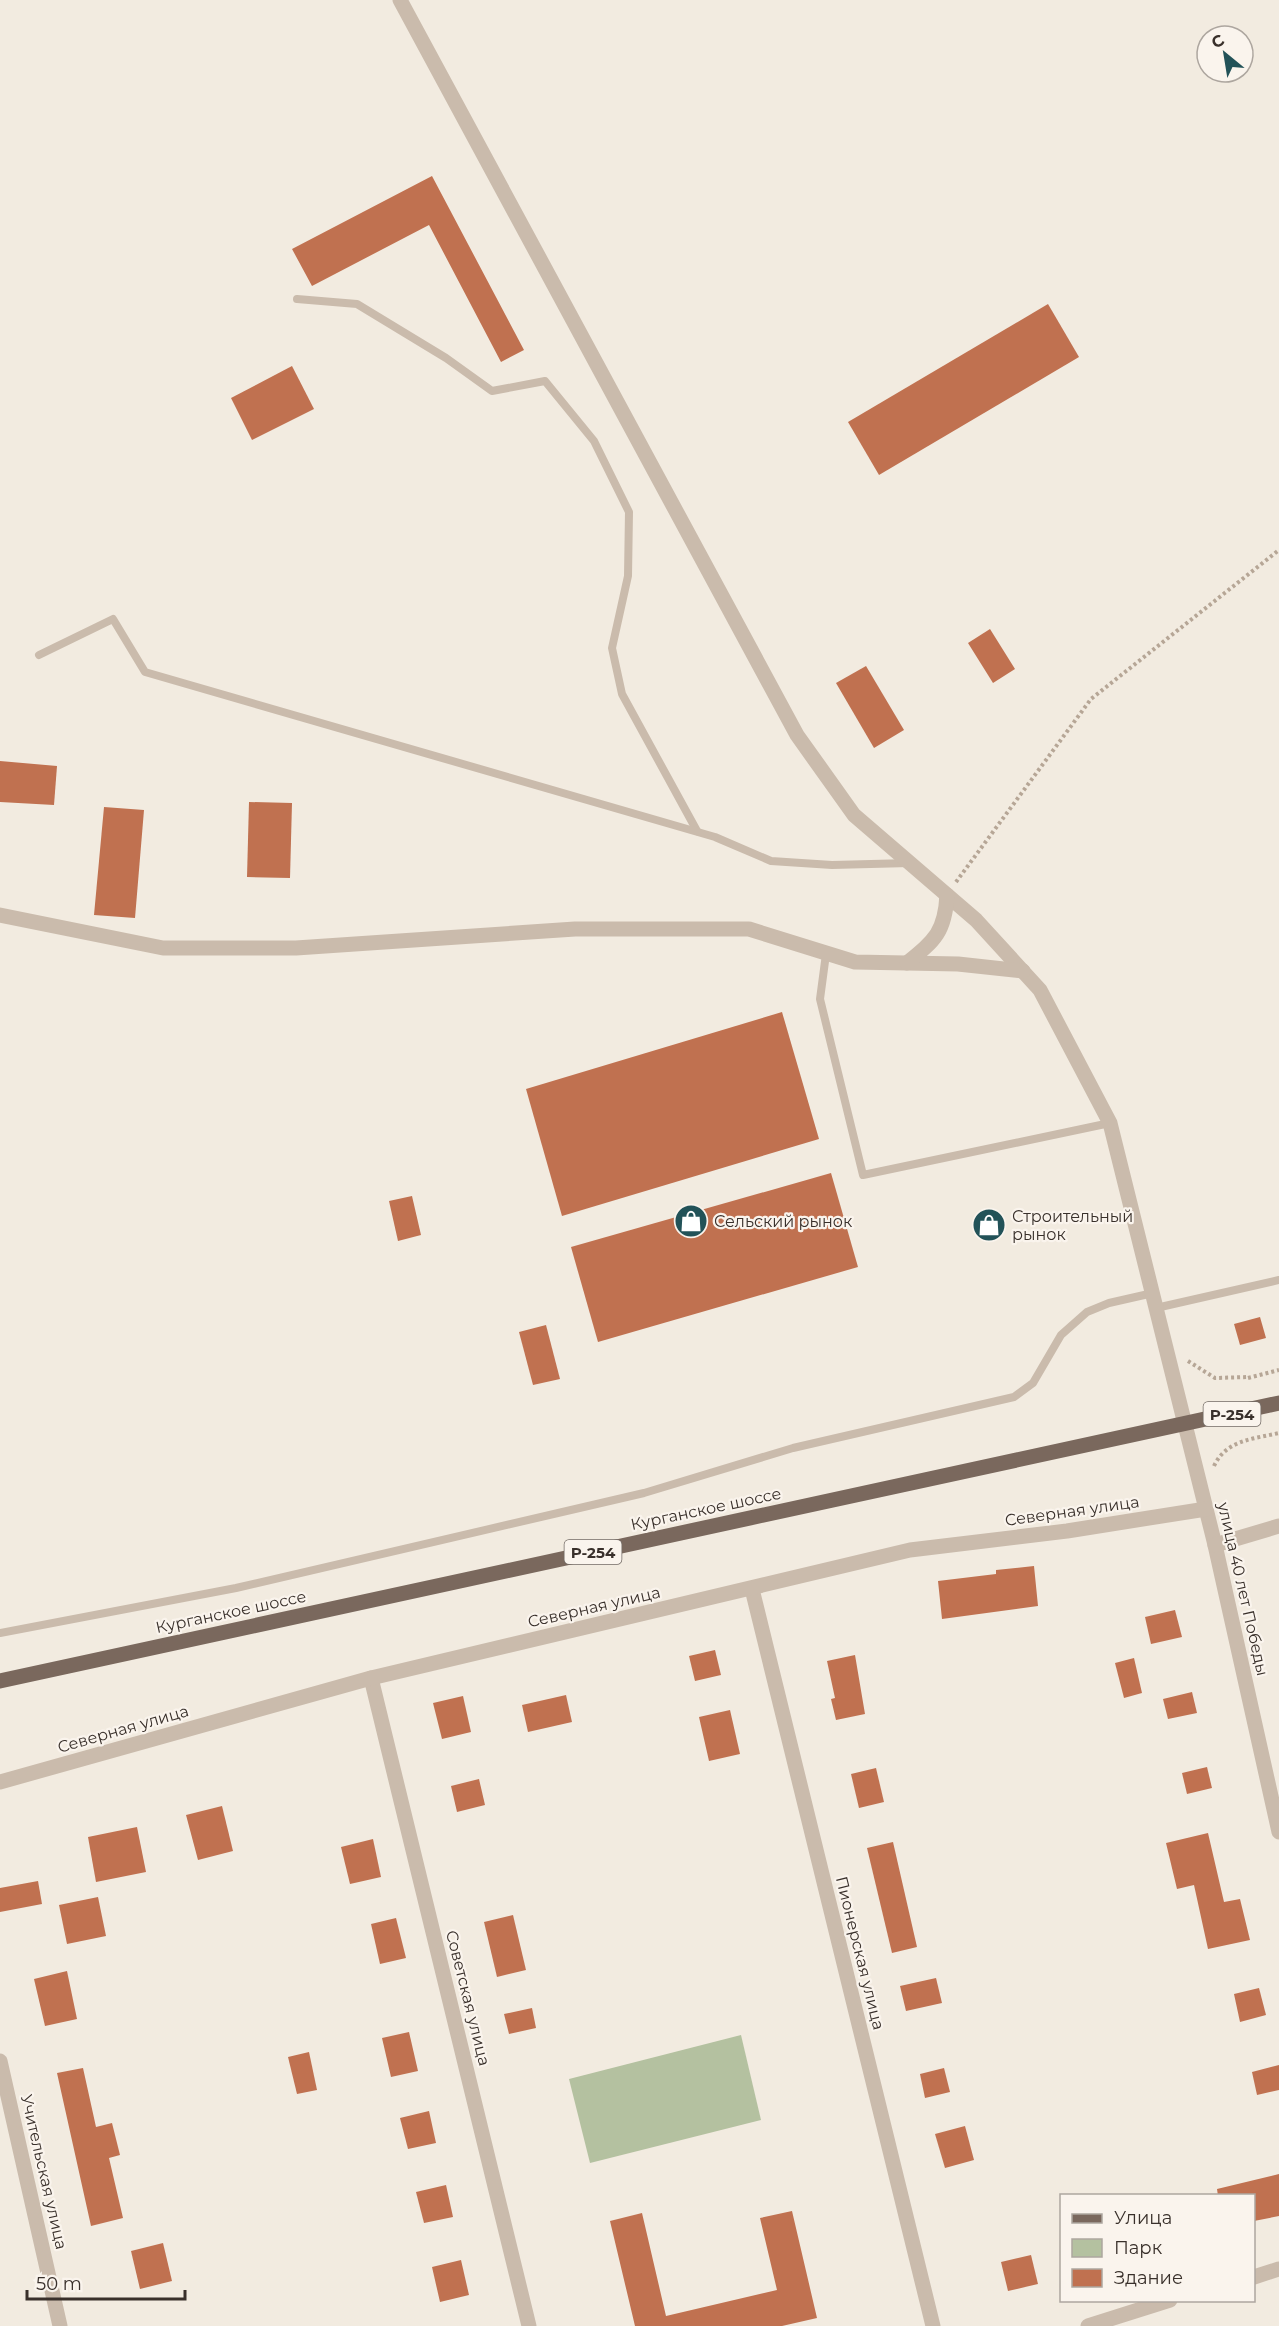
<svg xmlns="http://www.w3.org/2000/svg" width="1279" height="2326" viewBox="0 0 1279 2326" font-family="Montserrat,sans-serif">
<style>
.green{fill:#b4c1a0}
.building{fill:#c07150}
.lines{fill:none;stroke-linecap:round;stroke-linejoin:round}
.path{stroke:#b6a696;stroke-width:4;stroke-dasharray:3 3;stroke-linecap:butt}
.lane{stroke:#cabbac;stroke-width:8}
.street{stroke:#cabbac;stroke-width:15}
.primary{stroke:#7a685d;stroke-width:15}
.labels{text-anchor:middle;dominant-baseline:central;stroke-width:4.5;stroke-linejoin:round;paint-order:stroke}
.shield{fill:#faf4ed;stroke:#736b65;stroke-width:1.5}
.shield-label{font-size:15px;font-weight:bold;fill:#39302b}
.poi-label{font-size:16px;fill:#39302b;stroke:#faf4ed;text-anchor:start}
.street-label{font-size:16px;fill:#39302b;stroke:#faf4ed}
</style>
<rect width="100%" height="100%" fill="#f2ebe0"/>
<path class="green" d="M741 2035 761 2120 590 2163 569 2079Z"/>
<g class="building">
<path d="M432 176 524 350 501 362 429 225 312 286 292 249Z"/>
<path d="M1048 304 1079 357 879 475 848 422Z"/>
<path d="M292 366 314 409 252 440 231 398Z"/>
<path d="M990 629 1015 669 993 683 968 643Z"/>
<path d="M866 666 904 730 874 748 836 683Z"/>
<path d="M0 761 57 766 54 805 0 802Z"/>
<path d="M249 802 292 803 290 878 247 877Z"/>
<path d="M104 807 144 810 135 918 94 915Z"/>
<path d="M782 1012 819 1139 562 1216 526 1089Z"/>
<path d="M831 1173 858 1267 598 1342 571 1247Z"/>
<path d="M412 1196 421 1235 398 1241 389 1201Z"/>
<path d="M1260 1317 1266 1338 1240 1345 1234 1324Z"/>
<path d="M546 1325 560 1379 533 1385 519 1332Z"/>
<path d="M1034 1566 1038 1606 942 1619 938 1581 996 1574V1570Z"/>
<path d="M1175 1610 1182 1637 1151 1644 1145 1617Z"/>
<path d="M715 1650 721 1675 695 1681 689 1656Z"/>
<path d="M855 1655 865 1714 836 1720 831 1699 835 1698 827 1661Z"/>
<path d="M1134 1658 1142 1693 1124 1698 1115 1663Z"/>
<path d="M1192 1692 1197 1713 1168 1719 1163 1699Z"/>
<path d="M566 1695 572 1722 528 1732 522 1705Z"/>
<path d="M463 1696 471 1732 442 1739 433 1703Z"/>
<path d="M730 1710 740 1754 709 1761 699 1717Z"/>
<path d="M1207 1767 1212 1788 1187 1794 1182 1773Z"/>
<path d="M876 1768 884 1802 859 1808 851 1774Z"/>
<path d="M479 1779 485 1805 457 1812 451 1786Z"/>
<path d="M222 1806 233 1851 198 1860 186 1815Z"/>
<path d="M137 1827 146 1872 96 1882 88 1837Z"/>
<path d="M1208 1833 1224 1902 1240 1899 1250 1940 1208 1949 1194 1885 1177 1889 1166 1843Z"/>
<path d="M373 1839 381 1877 350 1884 341 1847Z"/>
<path d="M893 1842 917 1947 892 1953 867 1848Z"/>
<path d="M38 1881 42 1904 0 1912V1888Z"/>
<path d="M98 1897 106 1936 67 1944 59 1905Z"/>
<path d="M513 1915 526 1970 497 1977 484 1922Z"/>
<path d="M396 1918 406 1958 380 1964 371 1924Z"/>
<path d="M67 1971 77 2019 45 2026 34 1979Z"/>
<path d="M936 1978 942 2003 906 2011 900 1986Z"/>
<path d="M1259 1988 1266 2015 1240 2022 1234 1994Z"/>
<path d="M532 2008 536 2028 509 2034 504 2014Z"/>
<path d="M409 2032 418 2071 391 2077 382 2038Z"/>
<path d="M309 2052 317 2090 297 2094 288 2057Z"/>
<path d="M1279 2065V2090L1257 2095 1252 2072Z"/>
<path d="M83 2068 96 2127 112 2123 120 2155 109 2158 123 2218 91 2226 57 2073Z"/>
<path d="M944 2068 950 2092 925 2098 920 2074Z"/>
<path d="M429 2111 436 2143 408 2149 400 2118Z"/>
<path d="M965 2126 974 2160 945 2168 935 2134Z"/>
<path d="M1279 2174V2216L1254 2221V2196H1218L1217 2189Z"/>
<path d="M446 2185 453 2217 424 2223 416 2192Z"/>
<path d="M792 2211 817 2318 782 2326H635L610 2221 642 2213 666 2316 777 2290 760 2218Z"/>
<path d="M163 2243 172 2281 140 2289 131 2251Z"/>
<path d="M1031 2255 1038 2284 1008 2291 1001 2262Z"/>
<path d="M461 2260 469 2295 440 2302 432 2267Z"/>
</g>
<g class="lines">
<g class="path">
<path d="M956 882 1091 699 1279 550"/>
<path d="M1188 1361 1215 1378 1248 1377"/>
<path d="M1248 1378 1279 1370"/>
<path d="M1214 1466C1226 1440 1253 1439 1279 1433"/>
</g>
<g class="lane">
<path d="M297 299 357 304 446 358 492 391 545 381 594 441 629 512 628 576 612 648 622 694 697 831"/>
<path d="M39 655 113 619 145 672 715 837 771 861 832 865 910 863"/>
<path d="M826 954 820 999 863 1175 1110 1123"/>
<path d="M1156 1308 1279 1280"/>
<path d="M0 1633 236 1588 644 1493 793 1448 1014 1397 1033 1383 1061 1335 1087 1312 1109 1303 1153 1293"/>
</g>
<g class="street">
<path d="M400 0 797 735 854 815 976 920 1040 990 1110 1123 1215 1545 1279 1832"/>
<path d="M0 915 163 948H296L575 929H749L855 962 958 964 1023 971"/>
<path d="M907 963C935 940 945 932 947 895"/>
<path d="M1215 1545 1279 1526"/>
<path d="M752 1589 933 2326"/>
<path d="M371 1678 529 2326"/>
<path d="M0 1782 371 1678 910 1550 1067 1531 1206 1509"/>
<path d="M0 2061 60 2326"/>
<path d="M1254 2277 1279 2269"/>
<path d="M1088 2326 1170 2300"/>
</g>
<path class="primary" d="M0 1681 1279 1403"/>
</g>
<defs>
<g id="shop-disc" transform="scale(1.725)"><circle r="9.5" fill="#225258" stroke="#faf4ed"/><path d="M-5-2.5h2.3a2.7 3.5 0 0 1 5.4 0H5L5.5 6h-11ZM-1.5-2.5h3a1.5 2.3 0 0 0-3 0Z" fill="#fff"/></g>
</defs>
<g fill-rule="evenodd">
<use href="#shop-disc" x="691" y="1221"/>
<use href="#shop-disc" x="989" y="1225"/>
</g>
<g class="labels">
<g class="shield">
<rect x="1203.5" y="1402" width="57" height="24" rx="4.5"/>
<rect x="564.5" y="1540" width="57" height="24" rx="4.5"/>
</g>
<g class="shield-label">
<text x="1232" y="1414">Р-254</text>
<text x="593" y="1552">Р-254</text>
</g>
<g class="poi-label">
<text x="1012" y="1216">Строительный<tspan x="1012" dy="18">рынок</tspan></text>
<text x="714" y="1221">Сельский рынок</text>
</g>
<g class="street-label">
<text transform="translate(706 1509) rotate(-12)">Курганское шоссе</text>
<text transform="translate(1072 1511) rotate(-8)">Северная улица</text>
<text transform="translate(1243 1589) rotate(77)">улица 40 лет Победы</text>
<text transform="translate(594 1607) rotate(-13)">Северная улица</text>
<text transform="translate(231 1612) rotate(-12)">Курганское шоссе</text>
<text transform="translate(123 1729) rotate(-16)">Северная улица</text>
<text transform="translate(860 1953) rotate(76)">Пионерская улица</text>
<text transform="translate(468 1998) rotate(76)">Советская улица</text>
<text transform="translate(44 2172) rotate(77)">Учительская улица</text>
</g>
</g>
<rect x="1060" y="2194" width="195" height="108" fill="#faf4ed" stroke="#ada69f" stroke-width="1.5"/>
<rect x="1072" y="2214" width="30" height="9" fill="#7a685d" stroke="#ada69f" stroke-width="1.5"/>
<text x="1114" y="2224" font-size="18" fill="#39302b">Улица</text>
<rect x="1072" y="2239" width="30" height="18" fill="#b4c1a0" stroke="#ada69f" stroke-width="1.5"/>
<text x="1114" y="2254" font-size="18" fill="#39302b">Парк</text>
<rect x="1072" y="2269" width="30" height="18" fill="#c07150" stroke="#ada69f" stroke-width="1.5"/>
<text x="1114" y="2284" font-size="18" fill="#39302b">Здание</text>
<g transform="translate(1225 54) rotate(330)"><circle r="28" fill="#faf4ed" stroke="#ada69f" stroke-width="1.5"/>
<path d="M0-4.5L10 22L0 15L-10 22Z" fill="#225258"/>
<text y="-9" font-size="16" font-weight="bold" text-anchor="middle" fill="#39302b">С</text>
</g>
<path d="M27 2290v9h158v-9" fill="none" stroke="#39302b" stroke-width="3"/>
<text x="36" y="2290" font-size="18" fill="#39302b" stroke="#faf4ed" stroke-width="4.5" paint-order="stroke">50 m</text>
</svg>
